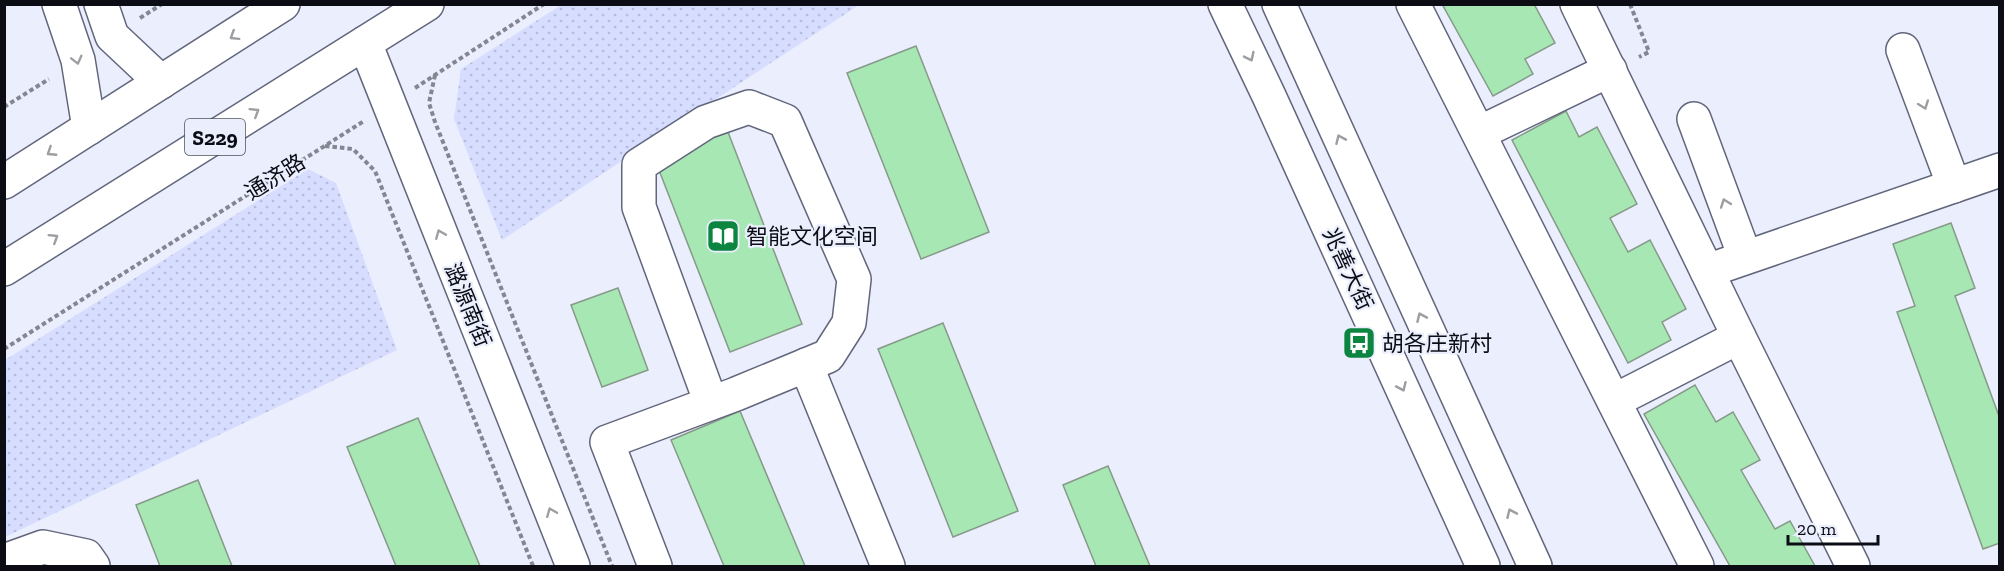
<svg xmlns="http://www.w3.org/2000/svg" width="2004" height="571" viewBox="0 0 2004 571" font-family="'Zilla Slab','Noto Sans SC',serif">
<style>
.green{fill:url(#green-dots)}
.building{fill:#a7e7b4;stroke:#869a89;stroke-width:1.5}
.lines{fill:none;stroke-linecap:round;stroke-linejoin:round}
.minor-casing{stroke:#62667c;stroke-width:36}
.major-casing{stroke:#62667c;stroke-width:36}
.path{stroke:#848692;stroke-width:4;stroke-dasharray:4.5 3;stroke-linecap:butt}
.minor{stroke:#fff;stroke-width:33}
.major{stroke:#fff;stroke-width:33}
.oneway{stroke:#9d9ea1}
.labels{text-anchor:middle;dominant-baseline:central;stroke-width:4.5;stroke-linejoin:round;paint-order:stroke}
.shield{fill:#ebeefd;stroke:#4e505a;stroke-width:1.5}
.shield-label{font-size:21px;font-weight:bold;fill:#0b0c14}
.street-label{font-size:22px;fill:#0b0c14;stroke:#ebeefd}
.poi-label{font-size:22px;fill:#0b0c14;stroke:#ebeefd;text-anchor:start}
</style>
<defs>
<pattern id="green-dots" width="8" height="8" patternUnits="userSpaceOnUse" patternTransform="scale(1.5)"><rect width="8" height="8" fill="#d6ddff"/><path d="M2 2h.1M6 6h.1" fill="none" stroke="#b6bcda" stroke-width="1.8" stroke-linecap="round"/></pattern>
</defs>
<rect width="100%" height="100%" fill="#ebeefd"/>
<g class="green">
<path d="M561 5H859L502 240 454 119 461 69Z"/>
<path d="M308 169 336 183 397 350 5 537V360Z"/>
</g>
<g class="building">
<path d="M1442 4H1534L1555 43 1525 59 1533 74 1493 96Z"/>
<path d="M916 46 989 232 921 259 847 73Z"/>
<path d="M1566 111 1579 137 1597 127 1637 204 1610 218 1628 252 1650 240 1686 309 1662 322 1671 340 1628 363 1512 140Z"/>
<path d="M728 132 802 324 730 352 655 160Z"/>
<path d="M1951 223 1975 288 1955 296 2000 419V543L1983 549 1897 312 1915 306 1893 244Z"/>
<path d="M618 288 648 370 602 387 571 305Z"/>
<path d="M943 323 1018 511 953 537 878 349Z"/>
<path d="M1695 385 1716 422 1733 412 1760 460 1741 470 1775 529 1790 521 1815 566H1730L1644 414Z"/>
<path d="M740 411 805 566H724L671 440Z"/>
<path d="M418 418 480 566H396L347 447Z"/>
<path d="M1108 466 1150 566H1096L1063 485Z"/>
<path d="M198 480 232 566H160L136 505Z"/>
</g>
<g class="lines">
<g class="minor-casing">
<g id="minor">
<path d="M1413 4 1697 566"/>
<path d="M1577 4 1739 337 1853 566"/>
<path d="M365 43 573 566"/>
<path d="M1903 50 1954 186"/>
<path d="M1694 119 1745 257"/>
<path d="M1479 133 1610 70"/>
<path d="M1707 271 2000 170"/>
<path d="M806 365 888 566"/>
<path d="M1614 401 1739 337"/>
<path d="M4 561 43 547 86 556 93 566"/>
<path d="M655 566 607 442 736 394 828 356 849 323 854 279 785 121 749 107 706 122 639 165V207L711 403"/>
</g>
</g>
<g class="major-casing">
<g id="major">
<path d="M59 4 78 60 89 128"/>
<path d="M101 4 112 36 161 82"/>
<path d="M1225 4 1269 96 1483 566"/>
<path d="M1279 4 1535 566"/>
<path d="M4 182 283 4"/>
<path d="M4 269 427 4"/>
</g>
</g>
<g class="path">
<path d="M1630 4 1649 52 1639 57"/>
<path d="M140 18 162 4"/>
<path d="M435 75 429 103 435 122 612 566"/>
<path d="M415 88 544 4"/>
<path d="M4 107 49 79"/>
<path d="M325 146 353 149 375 171 533 566"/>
<path d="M4 349 364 121"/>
</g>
<use href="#minor" class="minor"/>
<use href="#major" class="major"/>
</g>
<defs><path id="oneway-chevron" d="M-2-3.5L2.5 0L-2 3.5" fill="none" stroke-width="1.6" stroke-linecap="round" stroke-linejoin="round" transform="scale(1.5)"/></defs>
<g class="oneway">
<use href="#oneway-chevron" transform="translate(234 36) rotate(148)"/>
<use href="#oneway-chevron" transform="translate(1250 57) rotate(64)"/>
<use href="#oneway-chevron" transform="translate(77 60) rotate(76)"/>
<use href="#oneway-chevron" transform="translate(1924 105) rotate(70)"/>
<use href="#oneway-chevron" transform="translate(255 112) rotate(-32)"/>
<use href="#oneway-chevron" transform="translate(1340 139) rotate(-114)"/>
<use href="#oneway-chevron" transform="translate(51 152) rotate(147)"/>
<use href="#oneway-chevron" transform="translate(1725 203) rotate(-110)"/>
<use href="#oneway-chevron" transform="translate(440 234) rotate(-112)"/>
<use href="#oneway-chevron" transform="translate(54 238) rotate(-32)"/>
<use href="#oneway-chevron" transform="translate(1421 317) rotate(-114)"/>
<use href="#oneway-chevron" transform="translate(1402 387) rotate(66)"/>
<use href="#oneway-chevron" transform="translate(551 512) rotate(-112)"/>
<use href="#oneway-chevron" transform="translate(1511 513) rotate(-114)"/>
</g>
<defs>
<g id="library-square" transform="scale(1.725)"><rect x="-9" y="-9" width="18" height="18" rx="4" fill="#0b853f" stroke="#ebeefd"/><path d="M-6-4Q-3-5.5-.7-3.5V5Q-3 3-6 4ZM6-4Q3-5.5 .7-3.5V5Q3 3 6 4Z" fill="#fff"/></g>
<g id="bus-square" transform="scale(1.725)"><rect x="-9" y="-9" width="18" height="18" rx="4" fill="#0b853f" stroke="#ebeefd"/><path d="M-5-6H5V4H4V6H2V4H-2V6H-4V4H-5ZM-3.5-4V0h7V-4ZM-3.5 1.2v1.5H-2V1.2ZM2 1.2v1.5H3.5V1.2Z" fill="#fff"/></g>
</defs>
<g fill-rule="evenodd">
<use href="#library-square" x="723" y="236"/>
<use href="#bus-square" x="1359" y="343"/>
</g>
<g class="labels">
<rect class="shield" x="185" y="119" width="60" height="36" rx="4.5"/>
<g class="shield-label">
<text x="215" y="137">S229</text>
</g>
<g class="street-label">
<text transform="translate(275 177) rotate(-32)">通济路</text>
<text transform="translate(1348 269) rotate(65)">兆善大街</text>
<text transform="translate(468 305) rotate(68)">潞源南街</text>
</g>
<g class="poi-label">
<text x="746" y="236">智能文化空间</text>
<text x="1382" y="343">胡各庄新村</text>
</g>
</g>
<rect width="2004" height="571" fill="none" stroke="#0b0c14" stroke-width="12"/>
<path d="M1788 535v9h90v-9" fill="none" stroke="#0b0c14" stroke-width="3"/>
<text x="1797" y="535" font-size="18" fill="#0b0c14" stroke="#ebeefd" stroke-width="4.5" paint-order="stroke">20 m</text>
</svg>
